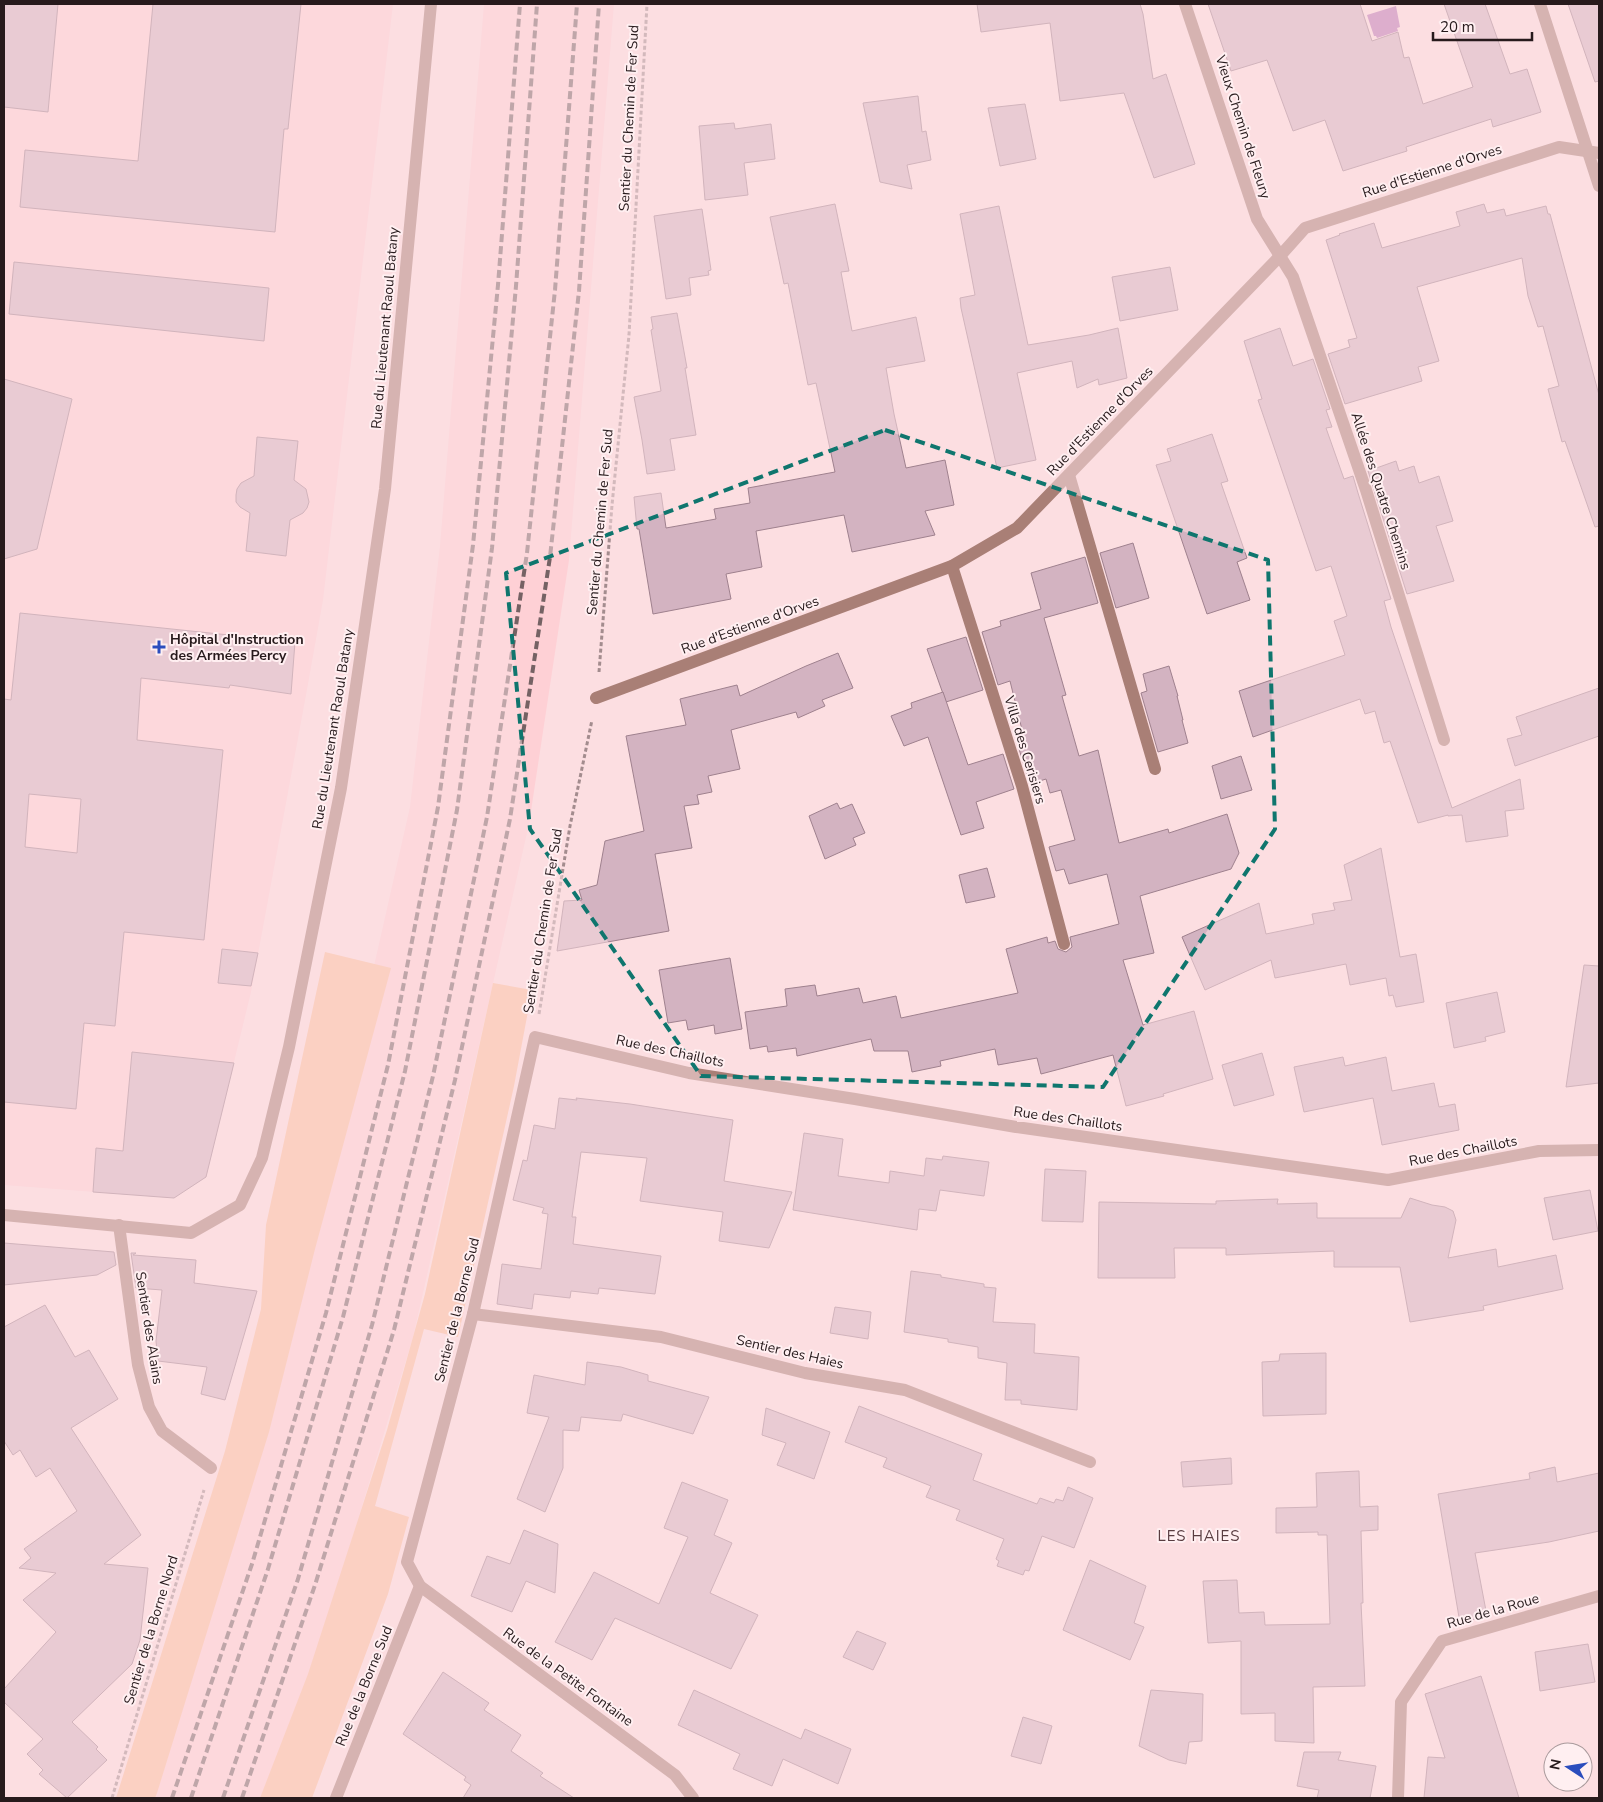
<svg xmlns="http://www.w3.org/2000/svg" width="1603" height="1802" viewBox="0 0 1603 1802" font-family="'Nunito Sans',sans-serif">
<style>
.built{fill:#fed0d5}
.green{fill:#fbbf9b}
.water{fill:#b874b4}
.building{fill:#d3b3c1;stroke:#9f818e;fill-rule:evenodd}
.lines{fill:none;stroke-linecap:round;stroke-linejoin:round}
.path{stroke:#a38c8e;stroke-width:3;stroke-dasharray:4 2.5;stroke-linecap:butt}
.minor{stroke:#a97f76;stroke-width:12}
.rail{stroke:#756264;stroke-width:4;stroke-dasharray:8 4;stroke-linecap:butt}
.marked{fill:none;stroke:#0f766e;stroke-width:4;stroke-dasharray:10 6;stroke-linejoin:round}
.poi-dot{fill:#2b4dbd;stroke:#ffeff1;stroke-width:2}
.labels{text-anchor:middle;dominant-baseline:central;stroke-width:4;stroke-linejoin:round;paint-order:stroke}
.street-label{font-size:14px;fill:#271a1c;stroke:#ffeff1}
.poi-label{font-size:14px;font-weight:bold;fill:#271a1c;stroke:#ffeff1;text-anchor:start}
.neighbourhood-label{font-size:15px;letter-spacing:1px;fill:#593c40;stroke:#ffeff1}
</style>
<rect width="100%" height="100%" fill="#fcdee1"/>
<g class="built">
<path d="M4 4H393L323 600 306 695 251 992 206 1177 173 1198 4 1185Z"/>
<path d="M484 4H614L569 560 529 824 413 1337 280 1778 272 1798H147L298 1302 410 807 440 546Z"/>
</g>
<g class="green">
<path d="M325 952 391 968 315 1249 269 1432 157 1793 155 1798H116L225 1451 261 1309 266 1225Z"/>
<path d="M493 983 532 990 514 1086 458 1337 424 1329 375 1506 409 1517 388 1594 312 1798H260L308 1674 387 1430 425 1294Z"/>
</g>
<path class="water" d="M1396 6 1400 27 1397 28 1398 31 1377 38 1376 36H1374L1367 15Z"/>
<g class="building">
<path d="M4 4H58L48 112 4 107Z"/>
<path d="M153 4H301L288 129H284L275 232 20 207 25 150 138 161Z"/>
<path d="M977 4H1140L1143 14 1153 79 1166 74 1195 164 1154 178 1124 93 1060 101 1050 23 981 32Z"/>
<path d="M1208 4H1360L1372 41 1398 32 1404 58 1409 57 1423 104 1473 87 1444 4H1485L1510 74 1527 69 1541 112 1493 127 1491 119 1406 147 1407 151 1343 171 1325 120 1293 131 1267 60 1231 71Z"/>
<path d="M1568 4H1599V81L1595 82Z"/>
<path d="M918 96 922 132 926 131 931 160 907 165 912 189 880 182 863 103Z"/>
<path d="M1025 104 1036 159 1000 166 988 108Z"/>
<path d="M734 123 735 129 771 124 775 159 744 163 748 195 705 200 699 126Z"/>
<path d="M835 204 849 271 841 272 852 331 916 317 925 361 886 368 894 414 906 468 945 460 954 505 925 511 935 535 852 552 844 515 756 531 762 567 726 574 731 599 653 614 639 529H637L634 497 661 493 666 528 716 519 714 509 750 503 748 488 835 472 816 383 808 385 788 283 784 284 770 217Z"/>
<path d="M1484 204 1487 213 1504 209 1506 216 1546 206 1548 214H1550L1599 395V526L1595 527 1565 441 1562 442 1548 389 1559 386 1543 326 1538 327 1528 296 1522 258 1417 287 1439 361 1418 367 1422 381 1345 404 1328 354 1350 347 1348 340 1357 338 1326 240 1340 235 1339 234 1374 223 1382 248 1460 226 1456 212Z"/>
<path d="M999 206 1028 345 1089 335 1118 328 1127 378 1099 385 1098 379 1077 388 1072 361 1017 373 1036 460 997 468 961 308 960 298 975 295 960 214Z"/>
<path d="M702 209 711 270 708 271 709 275 689 278 691 295 666 299 654 216Z"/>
<path d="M14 262 269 288 264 341 9 314Z"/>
<path d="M1170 267 1178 310 1120 321 1112 277Z"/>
<path d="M677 313 687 368H685L696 435 670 439 675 470 647 474 642 440 634 397 661 391 651 330 653 329 651 317Z"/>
<path d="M1280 328 1293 366 1313 359 1330 409 1326 410 1332 427 1326 428 1344 479 1353 476 1358 493 1391 599 1384 601 1391 627 1452 808 1520 779 1524 809 1505 811 1508 836 1466 842 1462 815 1448 816V815L1418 823 1390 741 1384 743 1375 711 1365 714 1360 699 1253 737 1239 691 1345 655 1334 621 1347 616 1331 566 1316 571 1258 400 1262 399 1244 341Z"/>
<path d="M4 379 72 399 37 549 4 559Z"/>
<path d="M1212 434 1228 481 1221 483 1247 558 1237 562 1250 600 1207 614 1156 465 1171 461 1167 449Z"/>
<path d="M257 437 298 441 294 480 306 489 309 502 307 508 303 513 290 520 286 556 246 551 250 513 240 507 236 502V495L237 489 241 483 254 476Z"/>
<path d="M1396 461 1399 471 1414 466 1419 483 1439 476 1453 521 1436 526 1454 581 1407 594 1368 471Z"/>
<path d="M1133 543 1149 598 1116 608 1100 553Z"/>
<path d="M1085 557 1098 603 1044 618 1066 695 1062 696 1079 756 1098 750 1119 843 1168 829 1169 833 1227 814 1239 853 1231 869 1140 896 1154 953 1123 960 1143 1025 1194 1011 1213 1079 1163 1094 1164 1096 1126 1106 1113 1055 1041 1074 1037 1058 998 1065 995 1049 940 1061 941 1066 912 1072 908 1051H874L871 1039 797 1056 796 1048 768 1052 767 1046 750 1049 745 1012 787 1006 785 989 815 985 817 996 859 988 863 1003 896 996 901 1018 1018 993 1006 949 1047 937 1048 943 1055 941 1058 949 1066 952 1072 947 1070 937 1119 924 1107 874 1069 884 1064 869 1056 871 1049 847 1075 840 1061 790 1050 793 1046 779 1030 784 1019 749 1026 746 1010 681 998 685 982 632 1001 626 1000 621 1041 609 1031 573Z"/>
<path d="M20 613 295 642 291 694 230 685 229 688 141 678 137 740 223 750 204 940 124 932 115 1026 84 1023 76 1109 4 1102V699L11 700ZM29 794 81 799 77 853 25 847Z"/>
<path d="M966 637 983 690 946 702 927 649Z"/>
<path d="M838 653 853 688 822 700 825 706 798 718 796 712 731 730 740 769 708 776 712 792 697 795 699 804 684 806 692 848 655 854 669 931 557 951 564 901 582 900 579 890 597 885 605 841 644 831 626 736 686 725 680 699 737 685 740 696 806 666Z"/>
<path d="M1169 666 1178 696H1177L1183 720H1182L1188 743 1158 752 1141 693 1147 691 1143 674Z"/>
<path d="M1599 688V736L1515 766 1507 739 1522 735 1516 717Z"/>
<path d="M943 692 968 765 1003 754 1014 789 976 802 984 828 961 835 928 737 904 746 891 716 912 708 911 703Z"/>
<path d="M1241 756 1252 790 1221 799 1212 766Z"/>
<path d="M837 803 840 809 852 804 865 833 853 838 856 845 825 859 809 816Z"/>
<path d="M1381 848 1400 957 1416 954 1424 1002 1396 1007 1393 995 1389 996 1386 978 1350 985 1346 964 1275 978 1271 960 1205 990 1182 937 1259 903 1266 934 1314 924 1312 914 1335 910 1333 903 1352 900 1344 865Z"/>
<path d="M987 868 995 897 966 903 959 875Z"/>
<path d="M222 949 258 953 251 986 218 983Z"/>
<path d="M730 958 742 1029 715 1034 714 1025 688 1030 686 1020 668 1023 659 970Z"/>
<path d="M1584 965 1599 966V1083L1566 1087Z"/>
<path d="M1497 992 1505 1032 1485 1037 1486 1041 1454 1048 1446 1003Z"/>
<path d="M132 1052 234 1063 206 1177 174 1198 93 1192 96 1148 123 1151Z"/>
<path d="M1262 1053 1274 1095 1234 1106 1222 1065Z"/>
<path d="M1343 1057 1345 1066 1386 1057 1392 1091 1434 1083 1439 1107 1455 1104 1459 1130 1382 1145 1373 1098 1304 1112 1294 1067Z"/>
<path d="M559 1098 577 1100 576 1098 630 1104 733 1120 724 1181 792 1192 769 1248 719 1241 723 1212 640 1201 647 1158 581 1152 572 1217H576L573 1244 661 1256 655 1294 599 1288 598 1294 571 1291 570 1298 534 1294 532 1309 497 1304 502 1264 541 1269 548 1214 542 1213 544 1208 513 1200 523 1160 527 1161 534 1125 555 1129Z"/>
<path d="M804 1133 843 1139 838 1176 889 1183 890 1171 924 1176 926 1158 942 1160 943 1156 989 1162 984 1196 940 1190 936 1211 919 1209 917 1230 793 1210Z"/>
<path d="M1045 1169 1086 1171 1083 1222 1042 1221Z"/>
<path d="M1590 1190 1598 1231 1553 1240 1544 1198Z"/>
<path d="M1410 1198 1432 1205 1445 1207 1453 1211 1456 1220 1448 1258 1496 1249 1498 1267 1556 1255 1563 1289 1483 1306 1484 1310 1410 1322 1400 1267H1334V1251L1226 1255V1248H1174L1175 1278H1098L1099 1202 1216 1204V1201L1278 1199 1277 1204 1317 1203V1218H1401Z"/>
<path d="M4 1243 114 1252 116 1265 97 1275 4 1285Z"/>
<path d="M131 1253H136L133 1255 196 1260 194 1283 257 1291 225 1400 201 1394 207 1367 158 1361 156 1341 162 1290 136 1288Z"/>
<path d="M911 1271 941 1275V1277L984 1284V1287L996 1288 993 1322 1035 1324 1034 1353 1079 1357 1077 1410 1021 1404V1400H1005L1007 1363 978 1358V1347L948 1342V1339L904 1332Z"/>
<path d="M45 1305 75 1357 89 1350 118 1399 71 1428 141 1535 104 1564 148 1568 140 1640 132 1664 72 1722 98 1747 96 1749 107 1760 67 1798 39 1774 43 1770 27 1754 43 1739 4 1702V1689L56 1632 23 1600 56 1573 19 1568 31 1558 24 1549 77 1511 50 1468 36 1477 20 1450 13 1455 4 1441V1327Z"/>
<path d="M835 1307 871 1312 868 1339 830 1333Z"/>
<path d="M1326 1353V1414L1263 1416 1262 1362 1279 1361 1280 1354Z"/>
<path d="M587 1362 621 1367 648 1375V1381L709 1397 693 1434 623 1414 621 1421 581 1417 579 1431 563 1430V1468L545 1512 517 1499 549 1417 527 1413 534 1375 585 1385Z"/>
<path d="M859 1406 982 1454 973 1480 1037 1504 1040 1498 1054 1503 1056 1499 1063 1501 1068 1487 1093 1498 1074 1548 1042 1536 1029 1571 1025 1570 1023 1575 997 1566 999 1561 996 1559 1004 1539 956 1520 960 1510 926 1497 931 1486 883 1467 887 1458 845 1442Z"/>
<path d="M766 1408 830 1432 814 1479 777 1465 786 1443 762 1435Z"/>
<path d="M1231 1458 1232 1484 1183 1487 1181 1462Z"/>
<path d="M1555 1467 1557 1482 1599 1473V1531L1549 1542 1475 1553 1487 1616 1460 1623 1438 1494 1530 1479 1529 1473Z"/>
<path d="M1359 1471 1360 1507 1378 1506V1530L1361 1531 1363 1603H1361L1365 1686 1313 1687 1314 1743 1275 1741V1713L1241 1714V1641L1208 1643 1203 1581 1237 1580 1239 1613 1264 1612 1265 1625 1330 1624 1327 1535H1318V1532L1276 1533V1508L1317 1507 1316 1473Z"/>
<path d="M682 1482 728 1500 714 1535 732 1543 710 1593 758 1615 731 1669 615 1618 592 1660 555 1642 594 1572 659 1604 688 1537 664 1528Z"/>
<path d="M524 1530 558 1544 555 1593 526 1581 512 1612 471 1596 487 1556 510 1564Z"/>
<path d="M1090 1560 1146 1586 1134 1623 1144 1627 1130 1660 1063 1630Z"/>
<path d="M857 1631 886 1643 873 1670 843 1657Z"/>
<path d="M1588 1644 1595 1682 1540 1691 1535 1652Z"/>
<path d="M443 1672 489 1703 484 1710 521 1735 511 1751 543 1773 540 1776 574 1798H463L471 1785 464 1780 466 1777 403 1734Z"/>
<path d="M1481 1676 1519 1798H1424L1428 1757 1445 1758 1425 1694Z"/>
<path d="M694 1690 801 1739 805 1729 851 1749 838 1784 783 1759 772 1786 733 1769 740 1754 678 1725Z"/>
<path d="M1151 1690 1203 1694 1202 1741 1189 1742 1186 1764 1169 1760 1139 1746Z"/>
<path d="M1023 1717 1052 1726 1041 1764 1011 1756Z"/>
<path d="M1304 1752H1341L1338 1760 1376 1766 1370 1798H1317L1319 1790 1297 1786Z"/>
</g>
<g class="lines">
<g class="path">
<path d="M599 672 612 505 629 335 647 4"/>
<path d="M539 1014 570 826 592 720"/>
<path d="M112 1798 204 1490"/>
</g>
<g class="minor">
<path d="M1185 4 1257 219 1293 277 1366 490 1444 740"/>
<path d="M1540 4 1599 186"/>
<path d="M1069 475 1155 769"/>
<path d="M952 566 1022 786 1064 944"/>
<path d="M596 698 952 566 1017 528 1280 256 1305 228 1559 147 1599 153"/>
<path d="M4 1215 191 1233 240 1205 262 1158 289 1047 341 788 385 489 431 4"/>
<path d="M119 1225 138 1365 149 1407 162 1431 211 1468"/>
<path d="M473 1314 661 1337 805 1373 905 1390 1090 1462"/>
<path d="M336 1798 420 1586"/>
<path d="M693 1798 675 1775 420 1586 407 1562 473 1314 535 1037 689 1073 855 1099 1016 1127 1388 1180 1539 1151 1599 1150"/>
<path d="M1398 1798 1401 1702 1442 1641 1599 1596"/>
</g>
<g class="rail">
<path d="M172 1798 252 1564 326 1313 388 1065 438 807 473 545 498 285 520 4"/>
<path d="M191 1798 268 1569 343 1317 405 1071 457 810 492 548 516 286 537 4"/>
<path d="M223 1798 298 1579 372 1325 433 1076 487 817 527 553 555 290 577 4"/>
<path d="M242 1798 315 1585 394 1330 455 1080 510 819 550 557 579 291 599 4"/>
</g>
</g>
<path d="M0 0H1603V1802H0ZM885 430 1268 560 1275 829 1103 1087 701 1076 530 829 506 573Z" fill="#fcdee1" fill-opacity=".55" fill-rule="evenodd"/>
<path class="marked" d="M885 430 1268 560 1275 829 1103 1087 701 1076 530 829 506 573Z"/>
<path class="poi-dot" d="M156.5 639.5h5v5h5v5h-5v5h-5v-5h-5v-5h5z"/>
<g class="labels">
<g class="street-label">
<text transform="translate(629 118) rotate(-87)">Sentier du Chemin de Fer Sud</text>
<text transform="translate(1243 127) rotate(72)">Vieux Chemin de Fleury</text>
<text transform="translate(1432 171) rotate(-18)">Rue d'Estienne d'Orves</text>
<text transform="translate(385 328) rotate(-85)">Rue du Lieutenant Raoul Batany</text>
<text transform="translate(1100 421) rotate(-46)">Rue d'Estienne d'Orves</text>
<text transform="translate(1381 491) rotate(72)">Allée des Quatre Chemins</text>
<text transform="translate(600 522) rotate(-85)">Sentier du Chemin de Fer Sud</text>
<text transform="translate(750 625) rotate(-20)">Rue d'Estienne d'Orves</text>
<text transform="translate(333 729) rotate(-81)">Rue du Lieutenant Raoul Batany</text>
<text transform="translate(1025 750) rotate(73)">Villa des Cerisiers</text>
<text transform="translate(543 921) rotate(-81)">Sentier du Chemin de Fer Sud</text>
<text transform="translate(670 1051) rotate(12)">Rue des Chaillots</text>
<text transform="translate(1068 1119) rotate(8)">Rue des Chaillots</text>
<text transform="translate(1463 1151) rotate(-11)">Rue des Chaillots</text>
<text transform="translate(457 1310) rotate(-76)">Sentier de la Borne Sud</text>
<text transform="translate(149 1328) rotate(81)">Sentier des Alains</text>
<text transform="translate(790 1352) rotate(13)">Sentier des Haies</text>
<text transform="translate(1493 1611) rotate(-16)">Rue de la Roue</text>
<text transform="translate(151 1630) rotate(-73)">Sentier de la Borne Nord</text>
<text transform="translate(568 1677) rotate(36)">Rue de la Petite Fontaine</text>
<text transform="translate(364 1686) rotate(-68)">Rue de la Borne Sud</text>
</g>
<g class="poi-label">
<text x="170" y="639">Hôpital d'Instruction<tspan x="170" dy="16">des Armées Percy</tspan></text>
</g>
<g class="neighbourhood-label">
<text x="1199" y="1536">LES HAIES</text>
</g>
</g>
<rect width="1603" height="1802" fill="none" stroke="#271a1c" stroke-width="10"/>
<g transform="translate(1568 1767) rotate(282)"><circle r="24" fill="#ffeff1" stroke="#a99a9c"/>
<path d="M0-4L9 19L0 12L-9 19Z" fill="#2b4dbd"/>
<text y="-8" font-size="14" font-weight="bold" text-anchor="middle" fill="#271a1c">N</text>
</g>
<path d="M1433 32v8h99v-8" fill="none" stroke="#271a1c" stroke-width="2.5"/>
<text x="1440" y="32" font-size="15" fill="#271a1c" stroke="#ffeff1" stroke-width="4" paint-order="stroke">20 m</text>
</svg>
